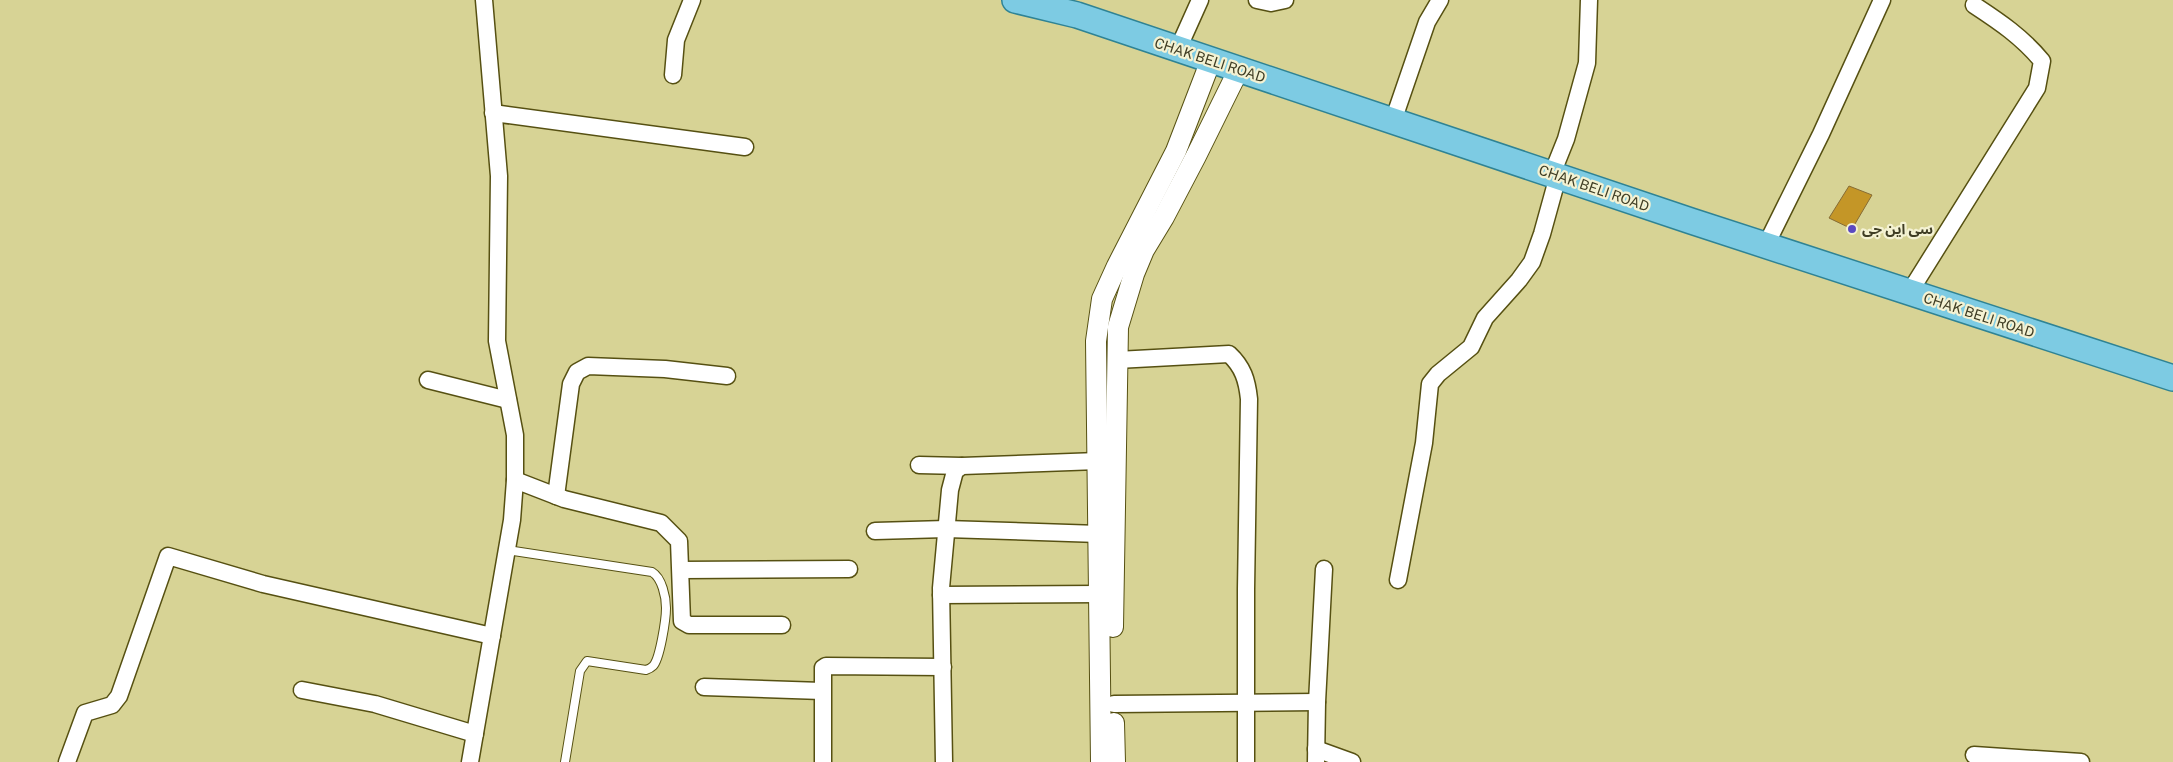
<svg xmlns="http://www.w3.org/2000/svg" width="2173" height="762" viewBox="0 0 2173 762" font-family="'Public Sans','Noto Sans Arabic',sans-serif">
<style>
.building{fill:#c49627;stroke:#866c35}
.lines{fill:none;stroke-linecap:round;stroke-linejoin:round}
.service-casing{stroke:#565012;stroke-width:10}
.minor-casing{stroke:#565012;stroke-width:19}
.tertiary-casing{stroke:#565012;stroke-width:22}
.primary-casing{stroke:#2f8394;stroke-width:28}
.service{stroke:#fff;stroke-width:8}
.minor{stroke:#fff;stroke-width:16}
.tertiary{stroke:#fff;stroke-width:20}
.primary{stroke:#7dcbe3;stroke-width:25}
.poi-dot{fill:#5a49c1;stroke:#f4f2d3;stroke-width:2}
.labels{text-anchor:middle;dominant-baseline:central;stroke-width:4.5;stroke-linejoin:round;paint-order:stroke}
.street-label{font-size:14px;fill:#3f3d24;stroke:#f4f2d3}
.poi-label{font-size:14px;font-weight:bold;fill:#3f3d24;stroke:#f4f2d3;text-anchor:start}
</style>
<rect width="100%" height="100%" fill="#d7d395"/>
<path class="building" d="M1849 186 1872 195 1852 229 1829 218Z"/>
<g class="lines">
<g class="service-casing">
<path id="service" d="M507 550 652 572C662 578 666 597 666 608 666 619 660 659 653 666 651 668 649 669 646 670L587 661 580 671 565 762"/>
</g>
<g class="minor-casing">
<g id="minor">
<path d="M1257 0 1271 3 1285 0"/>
<path d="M1178 49 1200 0"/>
<path d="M673 75 676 40 692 0"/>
<path d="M493 113 745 147"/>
<path d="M1393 121 1427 22 1440 0"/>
<path d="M1552 174 1566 139 1587 63 1589 0"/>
<path d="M1766 245 1821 134 1882 0"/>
<path d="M1909 293 2037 88 2042 61C2022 37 2000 22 1974 5"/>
<path d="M1117 360 1229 354C1243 367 1247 380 1249 399L1246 589V762"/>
<path d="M428 380 508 400"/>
<path d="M919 465 962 466"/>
<path d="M515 480 564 499 661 523 679 541 682 621 689 625H782"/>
<path d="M556 496 571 384 577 372 588 366 665 369 727 376"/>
<path d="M875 531 946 529 1099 534"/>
<path d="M681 570 849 569"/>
<path d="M1398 580 1424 443 1430 384 1438 374 1471 347 1485 318 1519 280 1532 262 1542 234 1558 176"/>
<path d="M941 595 1100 594"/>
<path d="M704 687 822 691"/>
<path d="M302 690 375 704 475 734"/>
<path d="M1114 704 1317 702"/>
<path d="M1316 749 1352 762"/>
<path d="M1974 755 2081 762"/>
<path d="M67 762 85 713 112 705 119 696 168 556 263 584 492 636"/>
<path d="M470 762 512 520 515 480V435L497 341 499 176 484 0"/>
<path d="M823 762V668L826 666 943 667"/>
<path d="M944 762 941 588 950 490 955 471 962 466 1098 461"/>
<path d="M1316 762 1317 702 1324 569"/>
</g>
</g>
<g class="tertiary-casing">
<g id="tertiary">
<path d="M1113 627 1118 327 1134 274 1144 250 1164 217 1196 156 1239 69"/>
<path d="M1114 723 1115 762"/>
<path d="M1101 762 1096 341 1102 299 1117 266 1176 151 1211 60"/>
</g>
</g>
<g class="primary-casing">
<path id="primary" d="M1015 0 1077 15 1691 221 2173 378"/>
</g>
<use href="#service" class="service"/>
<use href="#minor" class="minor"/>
<use href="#tertiary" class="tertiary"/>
<use href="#primary" class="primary"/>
</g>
<circle class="poi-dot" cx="1852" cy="229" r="5"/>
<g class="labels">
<g class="street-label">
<text transform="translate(1210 60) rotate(18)">CHAK BELI ROAD</text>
<text transform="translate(1594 188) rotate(19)">CHAK BELI ROAD</text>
<text transform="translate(1979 315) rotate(18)">CHAK BELI ROAD</text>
</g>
<g class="poi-label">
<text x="1862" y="229">سی این جی</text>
</g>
</g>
</svg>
